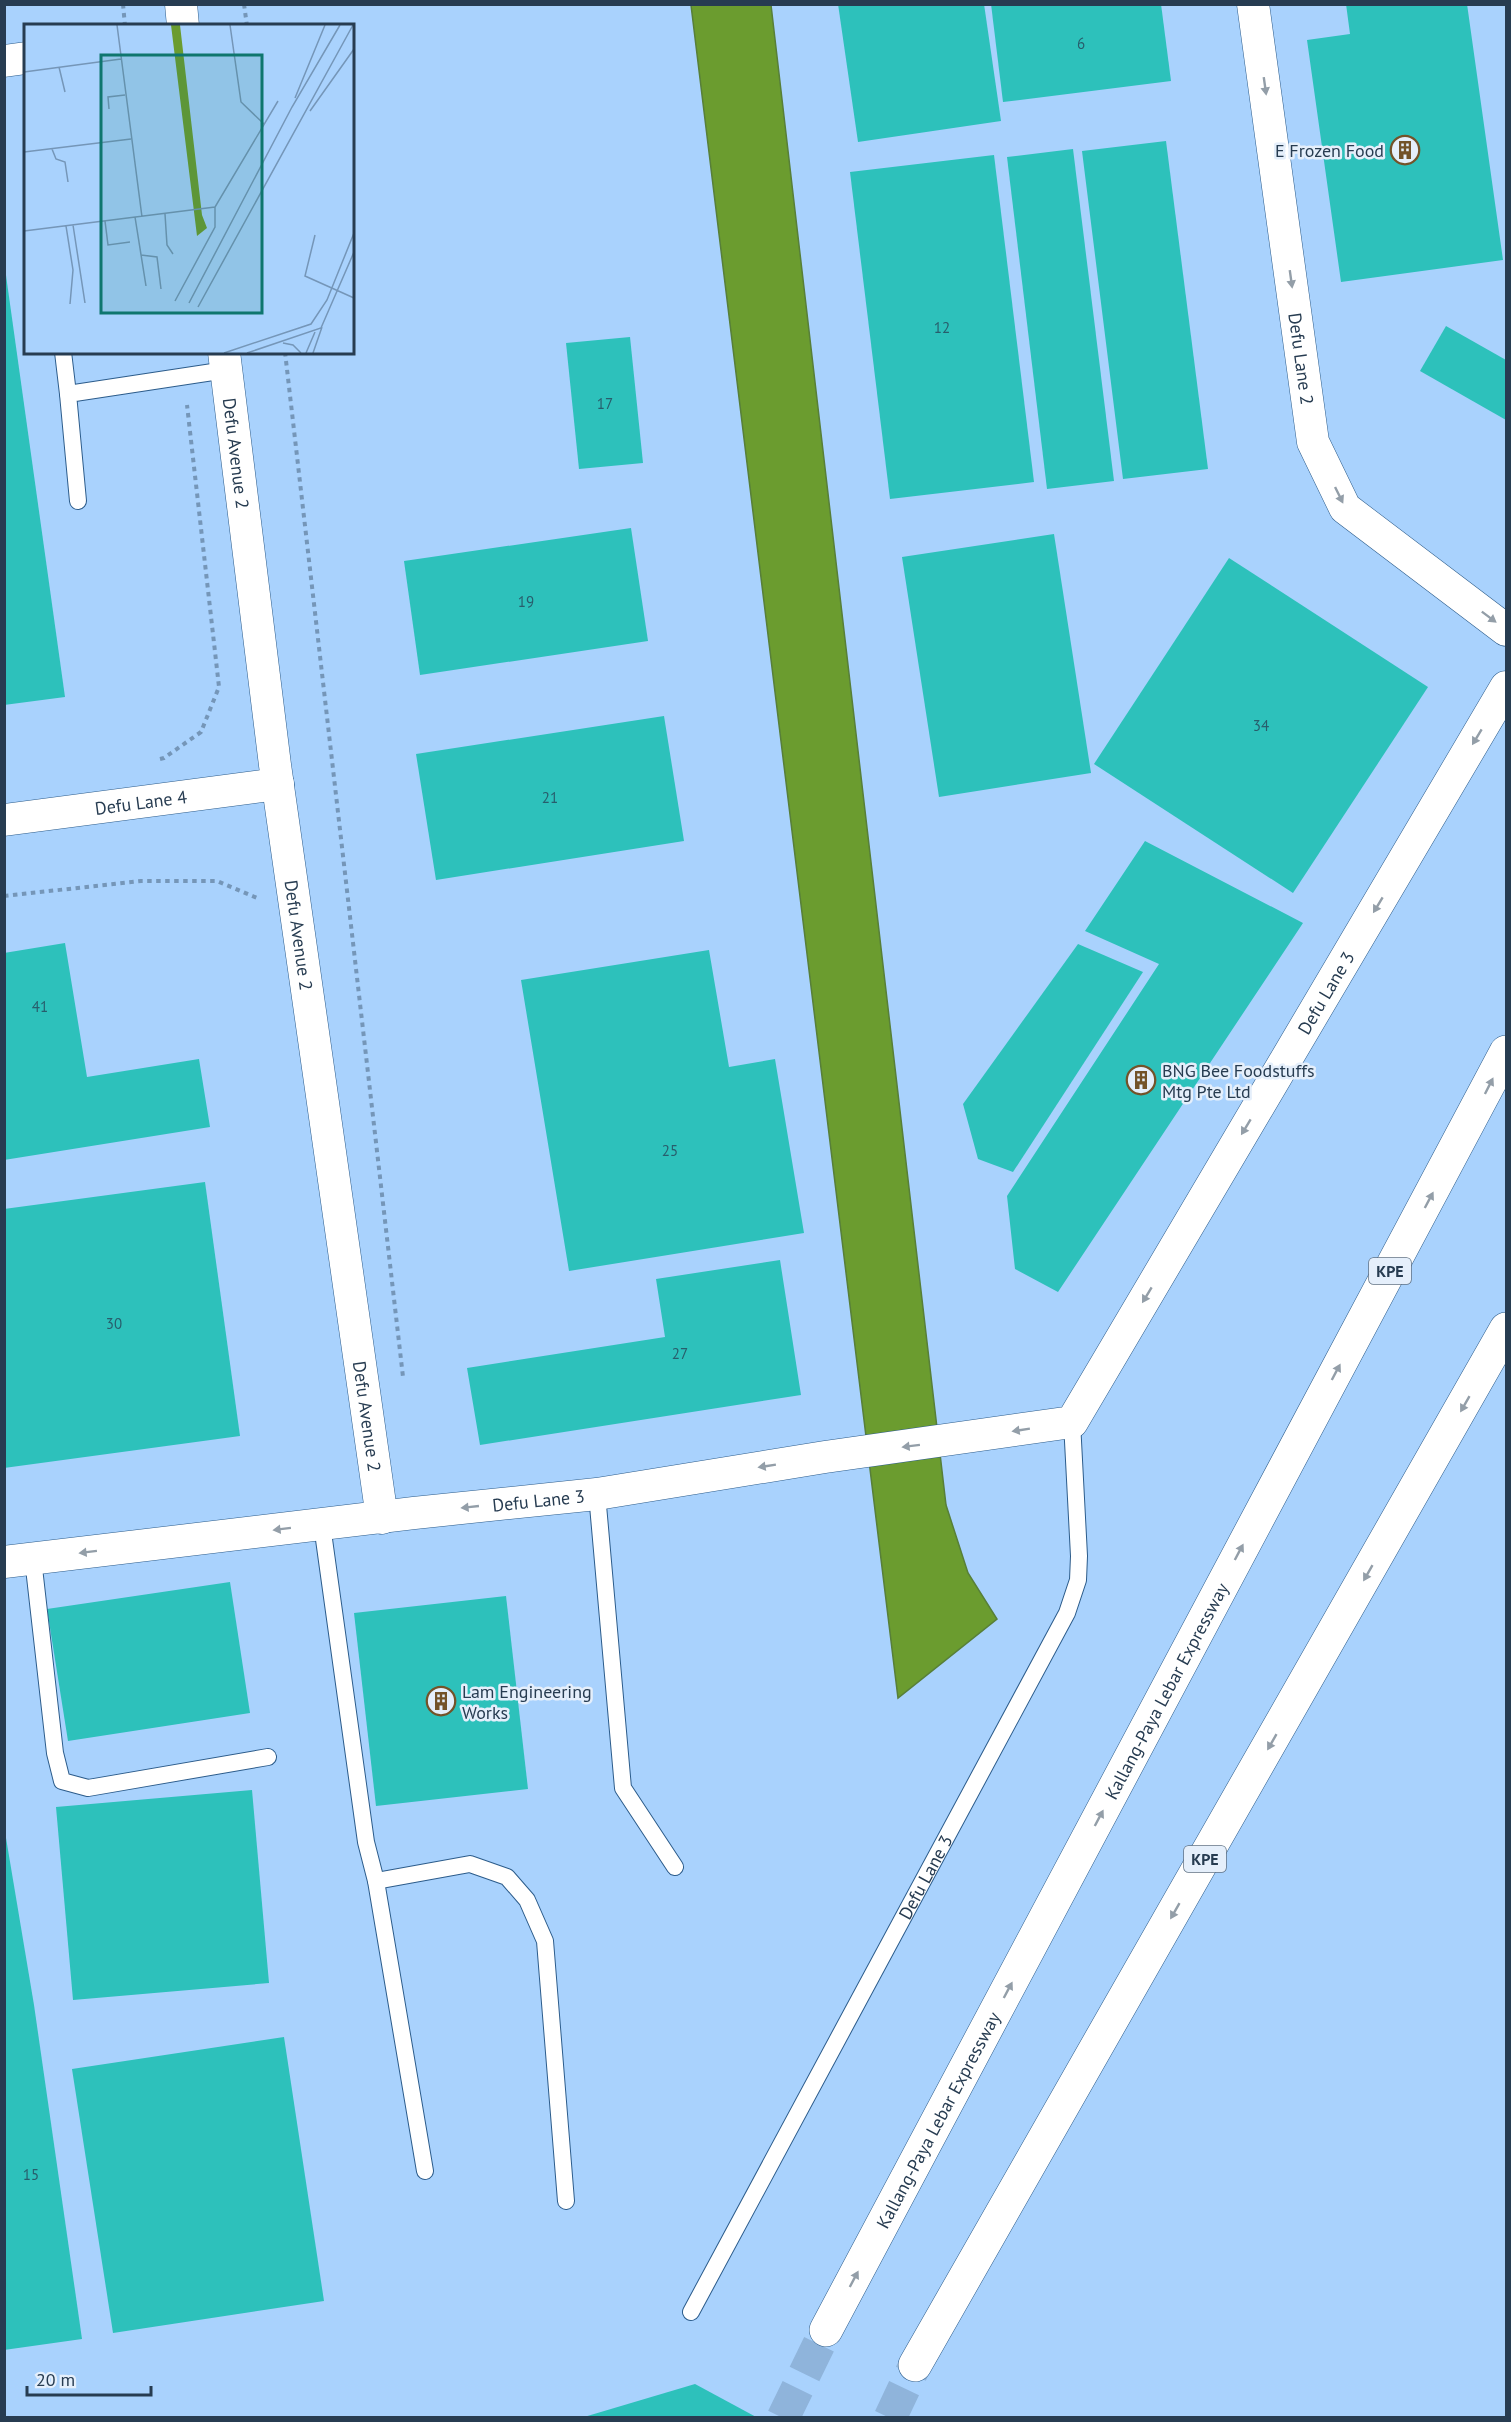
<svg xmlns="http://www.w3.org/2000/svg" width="1511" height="2422" viewBox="0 0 1511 2422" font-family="'PT Sans',sans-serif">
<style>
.water{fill:#6b9c2f;stroke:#577f39;stroke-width:1.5}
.building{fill:#2dc1bb}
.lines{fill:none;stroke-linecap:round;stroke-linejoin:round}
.motorway-tunnel{stroke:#8fb4db;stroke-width:33;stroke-dasharray:33 16;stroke-linecap:butt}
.service-casing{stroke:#2c5c8b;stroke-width:18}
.minor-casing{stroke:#2c5c8b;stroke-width:33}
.motorway-casing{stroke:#2c5c8b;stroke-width:34}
.path{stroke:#7596b8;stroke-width:4;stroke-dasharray:4.5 4.5;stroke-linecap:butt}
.service{stroke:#fff;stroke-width:16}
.minor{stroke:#fff;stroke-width:32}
.motorway{stroke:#fff;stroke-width:33}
.oneway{fill:#939ea8}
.labels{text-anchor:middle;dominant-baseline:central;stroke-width:5;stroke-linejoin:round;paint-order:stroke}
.number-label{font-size:15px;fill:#285d6c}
.shield{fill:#e5effb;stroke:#607284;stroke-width:1.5}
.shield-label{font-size:16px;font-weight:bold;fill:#273c51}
.poi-label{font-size:18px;fill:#273c51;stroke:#e5effb;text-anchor:start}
.street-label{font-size:18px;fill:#273c51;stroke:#e5effb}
.inset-road{fill:none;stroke:#7596b8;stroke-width:1.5}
.view{fill:#0f766e;fill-opacity:0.15;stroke:#0f766e;stroke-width:3}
.inset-edge{fill:none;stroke:#273c51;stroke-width:3}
</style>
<rect width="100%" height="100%" fill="#a9d2fd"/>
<path class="water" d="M691 5H771L946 1505 968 1573 997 1619 898 1698Z"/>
<g class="building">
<path d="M838 4H984L1001 121 858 142Z"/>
<path d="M991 4H1161L1171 81 1003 102Z"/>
<path d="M1346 4H1467L1503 260 1341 282 1307 40 1350 34Z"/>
<path d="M1166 141 1208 469 1123 479 1082 151Z"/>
<path d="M1073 149 1114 481 1047 489 1007 157Z"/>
<path d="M994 155 1034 482 890 499 850 172Z"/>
<path d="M4 261 65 697 4 705Z"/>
<path d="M1446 326 1506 360V420L1420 371Z"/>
<path d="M630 337 643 463 579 469 566 343Z"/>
<path d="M631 528 648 641 420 675 404 561Z"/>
<path d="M1054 534 1091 773 939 797 902 557Z"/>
<path d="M1229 558 1428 687 1293 893 1094 764Z"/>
<path d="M664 716 684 841 436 880 416 754Z"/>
<path d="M1145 841 1303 923 1058 1292 1015 1269 1007 1196 1159 964 1085 931Z"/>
<path d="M65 943 87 1077 199 1059 210 1127 4 1160V953Z"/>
<path d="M1078 944 1143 972 1013 1172 978 1159 963 1104Z"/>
<path d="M709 950 729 1067 775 1059 804 1233 569 1271 521 980Z"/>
<path d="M205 1182 240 1436 4 1468V1209Z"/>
<path d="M780 1260 801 1395 480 1445 467 1368 665 1337 656 1279Z"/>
<path d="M230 1582 250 1713 68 1741 47 1609Z"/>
<path d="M506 1596 528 1789 376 1806 354 1613Z"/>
<path d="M252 1790 269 1983 73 2000 56 1807Z"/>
<path d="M4 1826 34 2005 82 2339 4 2350Z"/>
<path d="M284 2037 324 2301 113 2333 72 2069Z"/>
<path d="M695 2384 758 2418H584V2417Z"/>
</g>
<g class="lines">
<g class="motorway-tunnel">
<path d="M783 2418 826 2330"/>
<path d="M890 2418 915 2365"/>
</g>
<g class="service-casing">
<g id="service">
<path d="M63 352 68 394"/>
<path d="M78 501 68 394 226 370"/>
<path d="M597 1494 623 1788 675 1867"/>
<path d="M322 1525 366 1842 376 1881 425 2171"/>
<path d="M33 1559 55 1753 62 1781 88 1788 268 1757"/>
<path d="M376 1881 470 1864 507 1877 527 1900 545 1941 566 2201"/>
<path id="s1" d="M691 2312 1067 1613 1078 1580 1079 1556 1072 1422"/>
</g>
</g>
<g class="minor-casing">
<g id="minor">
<path d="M181 4 183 26"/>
<path id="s2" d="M1253 4 1313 442 1345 508 1506 630"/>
<path d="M4 61 26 58"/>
<path id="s3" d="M224 352 275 765 382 1518"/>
<path id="s4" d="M4 820 278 784"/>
<path id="s5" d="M4 1562 414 1513 597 1494 825 1457 1072 1422 1506 687"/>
</g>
</g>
<g class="motorway-casing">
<g id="motorway">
<path id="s6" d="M826 2330 1506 1052"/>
<path d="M915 2365 1506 1329"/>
</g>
</g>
<g class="path">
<path d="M123 4 125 26"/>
<path d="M244 4 247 26"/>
<path d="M285 352 403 1377"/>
<path d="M160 759 164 758 201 732 219 687 187 405"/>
<path d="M4 896 141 881H217L257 898"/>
</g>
<use href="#service" class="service"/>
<use href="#minor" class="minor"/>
<use href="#motorway" class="motorway"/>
</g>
<defs><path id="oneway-solid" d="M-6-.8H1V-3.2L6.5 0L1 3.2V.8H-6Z" transform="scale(1.5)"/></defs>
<g class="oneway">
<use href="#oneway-solid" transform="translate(1265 86) rotate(82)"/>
<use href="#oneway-solid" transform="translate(1291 279) rotate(82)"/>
<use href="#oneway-solid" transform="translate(1339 495) rotate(64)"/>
<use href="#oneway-solid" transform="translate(1489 617) rotate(37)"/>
<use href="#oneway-solid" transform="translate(1477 737) rotate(121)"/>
<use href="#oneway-solid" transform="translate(1378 905) rotate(121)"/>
<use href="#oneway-solid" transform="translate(1489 1086) rotate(-63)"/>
<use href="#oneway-solid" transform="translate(1246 1127) rotate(121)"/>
<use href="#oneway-solid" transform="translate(1429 1200) rotate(-62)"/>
<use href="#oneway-solid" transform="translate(1147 1295) rotate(121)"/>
<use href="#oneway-solid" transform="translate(1336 1372) rotate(-62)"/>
<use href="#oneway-solid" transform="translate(1465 1404) rotate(120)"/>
<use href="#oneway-solid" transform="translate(1021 1430) rotate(171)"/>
<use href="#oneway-solid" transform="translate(911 1446) rotate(173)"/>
<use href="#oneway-solid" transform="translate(767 1466) rotate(171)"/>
<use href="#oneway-solid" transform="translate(470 1507) rotate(174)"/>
<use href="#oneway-solid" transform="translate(282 1529) rotate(173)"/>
<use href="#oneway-solid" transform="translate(88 1552) rotate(173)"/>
<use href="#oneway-solid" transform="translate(1239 1552) rotate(-62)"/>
<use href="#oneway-solid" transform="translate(1368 1573) rotate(120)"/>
<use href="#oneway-solid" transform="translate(1272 1742) rotate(120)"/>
<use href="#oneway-solid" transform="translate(1099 1818) rotate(-62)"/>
<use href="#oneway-solid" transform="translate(1175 1911) rotate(120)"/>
<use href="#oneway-solid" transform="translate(1008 1990) rotate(-62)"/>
<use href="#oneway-solid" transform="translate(854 2279) rotate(-62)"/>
</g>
<defs>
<g id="building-ring" transform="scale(1.5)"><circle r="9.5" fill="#e5effb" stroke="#735329" stroke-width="1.5"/><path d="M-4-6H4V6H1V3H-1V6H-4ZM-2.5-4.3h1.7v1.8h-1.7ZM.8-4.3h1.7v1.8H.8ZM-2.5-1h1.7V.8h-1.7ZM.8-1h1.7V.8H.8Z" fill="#735329"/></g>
</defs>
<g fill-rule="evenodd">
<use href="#building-ring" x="1405" y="150"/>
<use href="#building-ring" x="1141" y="1080"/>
<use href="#building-ring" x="441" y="1701"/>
</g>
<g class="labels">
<g class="number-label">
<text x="1081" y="43">6</text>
<text x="942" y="327">12</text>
<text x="605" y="403">17</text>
<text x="526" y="601">19</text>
<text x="1261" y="725">34</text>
<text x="550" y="797">21</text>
<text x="40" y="1006">41</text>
<text x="670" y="1150">25</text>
<text x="114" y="1323">30</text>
<text x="680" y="1353">27</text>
<text x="31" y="2174">15</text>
</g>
<g class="shield">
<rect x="1369" y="1258" width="42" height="26" rx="4.5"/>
<rect x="1184" y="1846" width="42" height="26" rx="4.5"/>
</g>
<g class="shield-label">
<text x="1390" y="1271">KPE</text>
<text x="1205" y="1859">KPE</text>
</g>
<g class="poi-label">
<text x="1384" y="150" text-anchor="end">E Frozen Food</text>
<text x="1162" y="1070">BNG Bee Foodstuffs<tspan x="1162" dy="21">Mtg Pte Ltd</tspan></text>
<text x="462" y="1691">Lam Engineering<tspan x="462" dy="21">Works</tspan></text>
</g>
<g class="street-label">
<text stroke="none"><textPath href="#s2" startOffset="358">Defu Lane 2</textPath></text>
<text stroke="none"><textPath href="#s3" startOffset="102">Defu Avenue 2</textPath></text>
<text stroke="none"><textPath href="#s4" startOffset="138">Defu Lane 4</textPath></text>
<text stroke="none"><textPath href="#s3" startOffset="588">Defu Avenue 2</textPath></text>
<text stroke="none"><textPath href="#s5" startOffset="1576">Defu Lane 3</textPath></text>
<text stroke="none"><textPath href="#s3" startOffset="1074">Defu Avenue 2</textPath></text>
<text stroke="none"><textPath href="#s5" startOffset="538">Defu Lane 3</textPath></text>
<text stroke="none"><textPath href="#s6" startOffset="724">Kallang-Paya Lebar Expressway</textPath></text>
<text stroke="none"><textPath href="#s1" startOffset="494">Defu Lane 3</textPath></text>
<text stroke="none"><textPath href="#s6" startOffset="238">Kallang-Paya Lebar Expressway</textPath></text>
</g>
</g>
<g transform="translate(24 24)">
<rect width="330" height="330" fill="#a9d2fd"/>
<path d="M147 1H156L178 191 183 204 173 212Z" fill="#6b9c2f"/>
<path class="inset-road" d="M93 1 118 193M206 1 217 78 240 100M35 43 41 68M0 48 97 35M271 74 301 1M85 85 84 73 101 71M286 87 330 25M28 125 32 135 41 138 44 158M0 128 107 115M141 190 143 221 149 230M111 193 122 262M81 197 84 221 106 218M49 201 61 279M42 202 49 246 46 280M0 207 191 183M291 211 281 252 330 274M117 231 133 233 137 265M151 277 191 203V183L254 77M165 279 268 83 316 1M174 283 329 1M259 319 269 321 277 329M200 329 287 300 303 276 330 209M223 329 297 304 330 228M282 329 291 308M289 329 298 303"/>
<path class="view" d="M77 31H238V289H77Z"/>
<rect width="330" height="330" class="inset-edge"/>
</g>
<rect width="1511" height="2422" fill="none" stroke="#273c51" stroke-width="12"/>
<path d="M27 2386v9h124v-9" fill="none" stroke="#273c51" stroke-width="3"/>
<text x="36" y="2386" font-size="18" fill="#273c51" stroke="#e5effb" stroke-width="4.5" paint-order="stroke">20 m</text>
</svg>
